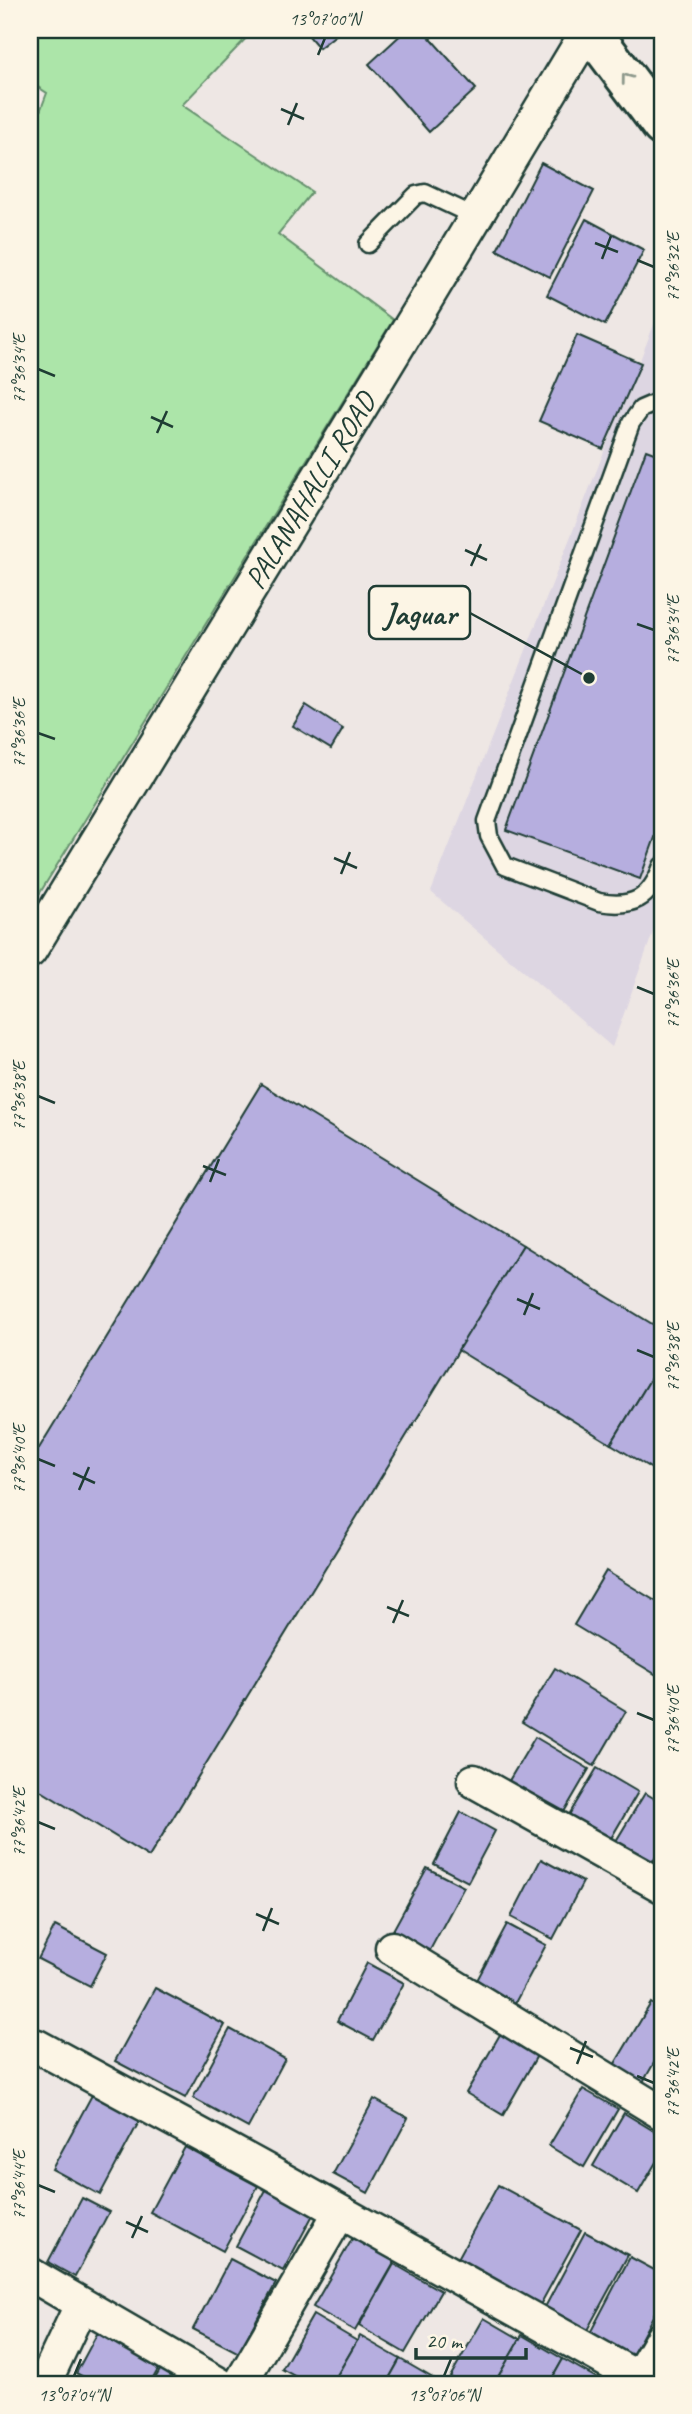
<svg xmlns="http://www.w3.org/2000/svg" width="692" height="2414" viewBox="0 0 692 2414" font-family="Caveat,sans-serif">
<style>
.built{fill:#ddd6e2}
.green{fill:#ace5a9;stroke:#66916e;stroke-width:2}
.building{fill:#b6aedf;stroke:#1f3d34;stroke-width:2}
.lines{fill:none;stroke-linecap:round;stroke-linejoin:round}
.service-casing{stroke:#1f3d34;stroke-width:21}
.minor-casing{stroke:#1f3d34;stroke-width:37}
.secondary-casing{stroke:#1f3d34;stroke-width:44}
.service{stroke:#fcf5e5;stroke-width:16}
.minor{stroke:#fcf5e5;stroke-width:32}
.secondary{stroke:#fcf5e5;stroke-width:38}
.oneway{stroke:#8e998c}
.ticks{fill:none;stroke:#1f3d34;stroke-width:2.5}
.labels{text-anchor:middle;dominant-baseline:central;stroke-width:5;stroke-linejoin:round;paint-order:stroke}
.street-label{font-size:30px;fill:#1f3d34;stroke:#fcf5e5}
.leader{fill:none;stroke:#1f3d34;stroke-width:2.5}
.callout-dot{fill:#1f3d34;stroke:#fcf5e5;stroke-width:2.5}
.callout{fill:#fcf5e5;stroke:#1f3d34;stroke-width:2.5}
.callout-label{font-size:32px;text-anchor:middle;font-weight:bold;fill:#1f3d34}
.neatline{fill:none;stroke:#1f3d34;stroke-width:2.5}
.ticks-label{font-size:18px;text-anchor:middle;fill:#1f3d34}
</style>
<rect width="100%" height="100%" fill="#eee7e4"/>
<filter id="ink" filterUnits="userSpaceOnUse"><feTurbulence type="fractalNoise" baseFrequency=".0143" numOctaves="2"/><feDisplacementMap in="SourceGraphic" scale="14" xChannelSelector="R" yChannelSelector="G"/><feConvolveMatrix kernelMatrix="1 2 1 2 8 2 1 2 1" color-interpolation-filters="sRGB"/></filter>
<g filter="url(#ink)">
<path class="built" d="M662 304V907L612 1047 431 892Z"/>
<path class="green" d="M30 30H254L182 105 312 192 278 234 393 320 30 909V138L47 93 30 82Z"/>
<g class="building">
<path d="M304 30H342L319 48Z"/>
<path d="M406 30H423L476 89 429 132 369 64Z"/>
<path d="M541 163 594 191 550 277 497 250Z"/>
<path d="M586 219 644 250 605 325 547 295Z"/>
<path d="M577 335 641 363 603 449 539 421Z"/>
<path d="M646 450 662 456V818L640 879 506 830Z"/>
<path d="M306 705 343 729 331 749 293 726Z"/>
<path d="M261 1084 523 1245 149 1857 30 1784V1463Z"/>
<path d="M523 1245 662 1330V1360L611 1444 458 1350Z"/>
<path d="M662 1360V1475L611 1444Z"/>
<path d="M606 1571 662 1605 660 1677 574 1625Z"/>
<path d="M555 1668 626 1711 594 1766 522 1722Z"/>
<path d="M535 1737 589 1769 561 1817 507 1784Z"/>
<path d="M597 1768 638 1792 607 1845 566 1820Z"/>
<path d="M645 1793 662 1803V1846L650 1867 613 1846Z"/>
<path d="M461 1812 495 1831 468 1882 434 1864Z"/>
<path d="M541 1859 583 1882 553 1939 511 1917Z"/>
<path d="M427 1868 464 1887 429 1952 392 1932Z"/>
<path d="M507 1924 546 1945 515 2003 476 1982Z"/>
<path d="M55 1926 107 1953 90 1986 38 1959Z"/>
<path d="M367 1963 404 1983 373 2040 337 2021Z"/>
<path d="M155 1988 225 2025 185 2098 115 2061Z"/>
<path d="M651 2003 662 2010V2049L642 2084 613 2067Z"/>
<path d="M230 2029 285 2059 248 2128 193 2098Z"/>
<path d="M502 2031 539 2052 503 2115 466 2093Z"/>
<path d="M583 2089 618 2109 584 2167 549 2146Z"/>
<path d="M92 2095 140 2120 100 2195 52 2169Z"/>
<path d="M374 2099 408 2118 368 2193 333 2174Z"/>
<path d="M624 2113 662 2136V2152L638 2193 593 2166Z"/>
<path d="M185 2147 258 2186 223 2251 150 2212Z"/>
<path d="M498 2185 581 2230 539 2307 456 2262Z"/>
<path d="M268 2186 315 2211 283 2271 236 2246Z"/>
<path d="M82 2198 109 2212 75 2277 48 2262Z"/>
<path d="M585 2232 628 2255 586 2332 544 2309Z"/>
<path d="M355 2234 397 2258 355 2331 313 2307Z"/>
<path d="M630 2257 662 2274V2299L632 2356 590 2333Z"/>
<path d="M230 2259 276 2283 239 2353 193 2329Z"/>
<path d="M394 2264 441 2291 405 2353 359 2326Z"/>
<path d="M313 2315 357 2341 332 2384H309L282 2369Z"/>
<path d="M484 2318 520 2339 494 2384H463L450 2377Z"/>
<path d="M98 2332 160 2366 150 2384H97L76 2373Z"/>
<path d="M522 2335 563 2359 549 2384H494Z"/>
<path d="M360 2336 400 2359 386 2384H332Z"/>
<path d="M400 2359 443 2384H386Z"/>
<path d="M563 2359 607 2384H549Z"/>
<path d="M164 2363 204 2384H152Z"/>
</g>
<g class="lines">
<g class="service-casing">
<g id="service">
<path d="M368 244 416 195 425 193 476 217"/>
<path d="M662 400 641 409 631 423 487 821 489 836 505 866 599 902C633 908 650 899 662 866"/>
</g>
</g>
<g class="minor-casing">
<g id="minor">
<path id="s1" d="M30 951 423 305 588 30"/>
<path d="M474 1781 662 1886"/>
<path d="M392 1948 662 2113"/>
<path d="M37 2046 262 2168 638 2378"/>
<path d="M30 2274 219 2384"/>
<path d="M44 2384 81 2305"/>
<path d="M240 2384 340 2212"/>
<path d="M635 2384 662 2338"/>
</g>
</g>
<g class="secondary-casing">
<path id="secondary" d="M590 30 662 126"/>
</g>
<use href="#service" class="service"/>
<use href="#minor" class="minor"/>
<use href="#secondary" class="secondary"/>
</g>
<defs><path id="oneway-chevron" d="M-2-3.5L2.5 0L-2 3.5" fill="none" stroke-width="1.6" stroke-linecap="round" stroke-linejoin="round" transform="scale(1.75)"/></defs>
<use class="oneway" href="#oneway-chevron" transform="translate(626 78) rotate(-127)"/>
</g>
<path class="ticks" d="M318 55 325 38M281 109 304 119M288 125 297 103M595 243 618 252M602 259 611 236M637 260 654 267M38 369 55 376M151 417 173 427M157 433 167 411M465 550 487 560M471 566 481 544M637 624 654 630M38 733 55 739M334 858 357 868M341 874 350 852M637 987 654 994M38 1096 55 1103M203 1166 226 1175M210 1182 219 1159M517 1299 540 1309M524 1315 533 1293M637 1350 654 1357M38 1459 55 1466M73 1473 95 1483M79 1490 89 1467M387 1607 409 1616M393 1623 403 1600M637 1713 654 1720M38 1822 55 1829M256 1914 279 1924M263 1931 272 1908M570 2048 593 2057M577 2064 586 2041M637 2076 654 2083M38 2185 55 2192M126 2222 148 2232M132 2238 142 2216M74 2376 81 2359M444 2376 451 2359"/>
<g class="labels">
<g class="street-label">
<text stroke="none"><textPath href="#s1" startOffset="539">PALANAHALLI ROAD</textPath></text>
</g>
</g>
<path class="leader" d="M589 678L470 613"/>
<circle class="callout-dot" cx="589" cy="678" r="7"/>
<rect class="callout" x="369" y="586" width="101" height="53" rx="7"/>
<g class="callout-label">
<text x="420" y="624">Jaguar</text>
</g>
<rect width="692" height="2414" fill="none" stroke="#fcf5e5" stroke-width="77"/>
<path d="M416 2348v10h110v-10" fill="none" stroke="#1f3d34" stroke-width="3.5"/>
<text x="426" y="2348" font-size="21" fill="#1f3d34" stroke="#fcf5e5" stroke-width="5" paint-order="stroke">20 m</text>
<rect x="38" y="38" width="616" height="2338" class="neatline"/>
<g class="ticks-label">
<text x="325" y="25">13°07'00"N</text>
<text transform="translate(673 267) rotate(-90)" y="6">77°36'32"E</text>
<text transform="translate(19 369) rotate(-90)" y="6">77°36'34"E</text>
<text transform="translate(673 630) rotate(-90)" y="6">77°36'34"E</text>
<text transform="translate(19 733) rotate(-90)" y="6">77°36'36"E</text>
<text transform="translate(673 994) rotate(-90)" y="6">77°36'36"E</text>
<text transform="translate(19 1096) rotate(-90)" y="6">77°36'38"E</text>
<text transform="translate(673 1357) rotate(-90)" y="6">77°36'38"E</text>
<text transform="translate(19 1459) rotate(-90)" y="6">77°36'40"E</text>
<text transform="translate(673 1720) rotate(-90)" y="6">77°36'40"E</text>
<text transform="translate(19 1822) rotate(-90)" y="6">77°36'42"E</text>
<text transform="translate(673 2083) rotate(-90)" y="6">77°36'42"E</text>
<text transform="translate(19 2185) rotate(-90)" y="6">77°36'44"E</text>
<text x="74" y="2401">13°07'04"N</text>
<text x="444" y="2401">13°07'06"N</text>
</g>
</svg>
